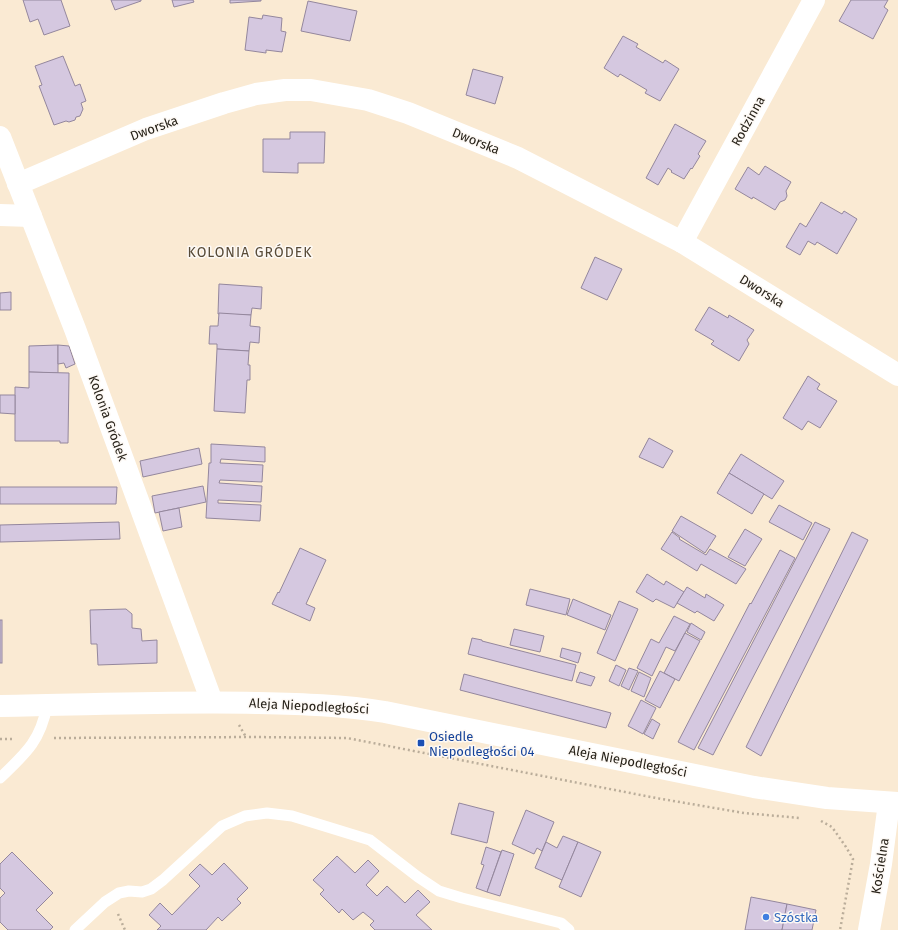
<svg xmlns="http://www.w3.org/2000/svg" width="898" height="930" viewBox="0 0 898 930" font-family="'Fira Sans',sans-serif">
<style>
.building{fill:#d5c8e0;stroke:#94879d}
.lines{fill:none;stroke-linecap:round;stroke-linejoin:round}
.path{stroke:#baad9a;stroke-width:2.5;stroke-dasharray:2 3;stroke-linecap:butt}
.service{stroke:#fff;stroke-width:11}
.minor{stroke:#fff;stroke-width:22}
.secondary{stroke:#fff;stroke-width:22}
.transit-dot{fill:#1a4fb4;stroke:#fdf9f5;stroke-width:1.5}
.shop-dot{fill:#3f7fe0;stroke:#fdf9f5;stroke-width:1.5}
.labels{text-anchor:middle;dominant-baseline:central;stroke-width:3;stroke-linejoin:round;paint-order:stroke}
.street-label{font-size:13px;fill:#272219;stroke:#fdf9f5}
.transit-label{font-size:13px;fill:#164399;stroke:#fdf9f5;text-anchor:start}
.shop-label{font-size:13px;fill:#366cbe;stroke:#fdf9f5;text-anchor:start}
.neighbourhood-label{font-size:14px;letter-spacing:1px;fill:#584b37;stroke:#fdf9f5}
</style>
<rect width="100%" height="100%" fill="#faead3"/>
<g class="building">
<path d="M23 0H61L70 26 44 35 38 19 30 22Z"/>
<path d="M111 0H141V1L115 10Z"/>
<path d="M172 0H193L194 2 174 7Z"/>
<path d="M230 0H261V1L230 3Z"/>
<path d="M851 0H888L884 7 888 10 873 39 839 21Z"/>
<path d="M308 1 357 11 350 41 301 31Z"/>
<path d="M263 15 282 18 281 31 286 32 282 52 266 50V53L245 50 249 17 262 19Z"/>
<path d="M623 36 638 44 636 47 663 63 665 60 679 69 660 101 645 93 647 90 620 74 618 77 604 68Z"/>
<path d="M63 56 75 86 80 84 86 101 81 103 83 109 80 116 76 117 75 120 69 122 66 121 54 125 39 86 42 85 35 66Z"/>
<path d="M473 69 503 77 495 104 466 95Z"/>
<path d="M675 124 706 141 698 154 700 156 692 169 691 168 684 179 671 172 672 171 668 168 658 185 646 178Z"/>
<path d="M290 132H325L324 163H298V173L263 172V139H290Z"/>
<path d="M765 166 791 182 786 191 787 196 785 200 780 202 775 210 753 197 752 199 735 189 748 167 759 175Z"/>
<path d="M821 202 842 214 844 211 857 219 837 254 817 242 815 245 808 241 800 255 786 247 800 223 806 227Z"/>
<path d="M595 257 622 269 607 300 581 288Z"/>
<path d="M219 284 262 287 261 309 252 308 251 315 218 314Z"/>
<path d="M11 292V310H0V293Z"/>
<path d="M709 307 728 318 729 315 754 330 747 340 749 344 739 361 711 344 714 341 695 330Z"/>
<path d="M219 313 251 315 250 326 260 327 259 343 250 342 249 351 217 349V344H209L210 326H218Z"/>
<path d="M58 345V373L29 372V346Z"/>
<path d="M58 345 69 346 75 364 66 368 64 363 58 364Z"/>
<path d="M217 349 249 351 248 365H250V380H247L245 413 214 411Z"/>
<path d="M29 372 69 373 68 443H60V441H15V387L29 388Z"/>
<path d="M808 376 820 384 817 389 837 401 820 428 808 421 802 430 783 418Z"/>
<path d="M0 395H15V414L0 413Z"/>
<path d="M649 438 673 451 663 468 639 457Z"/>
<path d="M211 444 265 447V462L221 459 220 463 263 465 262 482 220 480 219 483 262 486 261 502 218 500V503L261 505 260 521 206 518 209 463H211Z"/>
<path d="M199 448 202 464 143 477 140 461Z"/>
<path d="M741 454 784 481 772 499 729 473Z"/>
<path d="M729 473 764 494 752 514 717 493Z"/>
<path d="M203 486 206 502 155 513 152 496Z"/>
<path d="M0 487H117L116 504H0Z"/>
<path d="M779 505 812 523 803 540 769 522Z"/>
<path d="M179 508 182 527 163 531 159 512Z"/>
<path d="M681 516 716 536 705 553 672 531Z"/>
<path d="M119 522 120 539 0 542V525Z"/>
<path d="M815 522 830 529 750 683 713 755 698 748Z"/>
<path d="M745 529 762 539 745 566 728 557Z"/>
<path d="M672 532 680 538 679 539 706 555 710 549 746 569 736 584 701 564 697 571 661 549Z"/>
<path d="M852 532 868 540 761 756 746 747Z"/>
<path d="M300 548 326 560 306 604 315 608 310 621 272 604 278 592 279 593Z"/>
<path d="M780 550 795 558 694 750 678 742 750 603 751 604Z"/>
<path d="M647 574 664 585 666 581 684 592 674 608 656 599 653 602 636 592Z"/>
<path d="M687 587 705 598 706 594 724 605 714 621 697 611 695 613 677 603Z"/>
<path d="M530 589 570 599 566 615 526 605Z"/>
<path d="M573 599 611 615 605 630 567 615Z"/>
<path d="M619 601 638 609 615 661 597 653Z"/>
<path d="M126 609 132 614V628L141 629 142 641 157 640V663L98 665 97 644H91L90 610Z"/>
<path d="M674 616 690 624 675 651 666 647 652 676 637 668 651 639 659 643Z"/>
<rect x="0" y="620" width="2" height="43"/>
<path d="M691 623 705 632 701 640 687 632Z"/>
<path d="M514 629 544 636 540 652 510 645Z"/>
<path d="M685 633 700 641 679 681 664 673Z"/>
<path d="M472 638 482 640V641L576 665 572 681 468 654Z"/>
<path d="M562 648 581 653 578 663 560 657Z"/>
<path d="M616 665 626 670 619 686 609 681Z"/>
<path d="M629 668 638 671 629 690 621 686Z"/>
<path d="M660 671 675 679 660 708 645 700Z"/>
<path d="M580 672 595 677 591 686 576 682Z"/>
<path d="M639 672 651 678 644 697 631 691Z"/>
<path d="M464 674 611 713 606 728 460 690Z"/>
<path d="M641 700 656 708 643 734 628 726Z"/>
<path d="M652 719 660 724 653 739 644 734Z"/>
<path d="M459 803 494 812 487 843 451 834Z"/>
<path d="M526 810 554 822 542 851 537 848 534 854 512 844Z"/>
<path d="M563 836 578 842 562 880 535 868 546 842 557 848Z"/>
<path d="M578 842 601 852 581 897 559 887Z"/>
<path d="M486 847 501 852 487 892 476 888 484 865 481 864Z"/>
<path d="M502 850 514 854 500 896 487 892Z"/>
<path d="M12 852 53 893 36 910 53 927 50 930H8L0 922V898L5 893 0 888V864Z"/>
<path d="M337 856 355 873 368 860 379 871 366 885 377 896 387 886 405 903 418 890 430 902 416 915 432 930H375L370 925 374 921 363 912 353 920 342 909 339 913 320 894 324 890 313 880Z"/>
<path d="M224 863 248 888 237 899 241 903 222 921 218 917 206 930H157L161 926 149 915 160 903 172 915 200 886 189 875 200 864 212 875Z"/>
<path d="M751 897 787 904 782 930H745Z"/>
<path d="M787 904 816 910 812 930H782Z"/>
</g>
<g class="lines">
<g class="path">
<path d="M239 725 246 737"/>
<path d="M54 738 254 737 347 738 656 798 744 813 800 818"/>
<path d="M0 739H15"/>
<path d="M821 821 832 827 846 847 853 859 840 930"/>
<path d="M118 914 125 930"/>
</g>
<g class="service">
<path d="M0 778C25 754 40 742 47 706"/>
<path d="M75 930 105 902 119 893 129 891 142 892 151 889 163 880 222 826 245 816 267 813 292 816 370 840 418 877 439 891 462 898 561 923 569 930"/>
</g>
<g class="minor">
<path d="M0 137 75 329 212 702"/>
<path d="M18 184 146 129 224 103 256 94 285 90H311L368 100 408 113 518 158 682 242 898 375"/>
<path d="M0 215 31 216"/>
<path d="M682 242 814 0"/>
<path d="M869 930 881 864 889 803"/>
</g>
<path class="secondary" d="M0 706C86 705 172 701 258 703 301 704 343 705 385 712L754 787 827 798 898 803"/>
</g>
<rect class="transit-dot" x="417" y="739" width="8" height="8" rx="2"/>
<circle class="shop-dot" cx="766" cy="917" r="4"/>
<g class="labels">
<g class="street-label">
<text transform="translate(748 121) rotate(-61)">Rodzinna</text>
<text transform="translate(154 128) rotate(-20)">Dworska</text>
<text transform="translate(476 141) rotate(22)">Dworska</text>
<text transform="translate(762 291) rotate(32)">Dworska</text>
<text transform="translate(108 418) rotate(70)">Kolonia Gródek</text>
<text transform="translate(309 706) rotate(3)">Aleja Niepodległości</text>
<text transform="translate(628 761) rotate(11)">Aleja Niepodległości</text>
<text transform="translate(880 866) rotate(-81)">Kościelna</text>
</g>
<g class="transit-label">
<text x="429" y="736">Osiedle<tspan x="429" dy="15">Niepodległości 04</tspan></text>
</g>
<g class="shop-label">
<text x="774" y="917">Szóstka</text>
</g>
<g class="neighbourhood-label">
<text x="250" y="252">KOLONIA GRÓDEK</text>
</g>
</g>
</svg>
